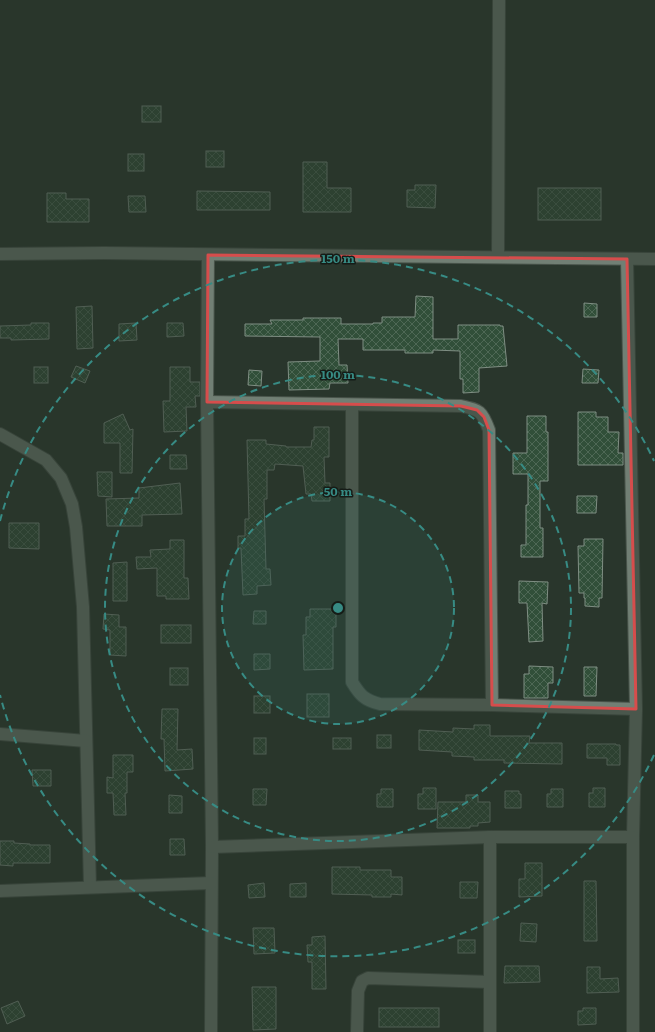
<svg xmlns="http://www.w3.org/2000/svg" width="655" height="1032" viewBox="0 0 655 1032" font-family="Literata,serif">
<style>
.building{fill:url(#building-cross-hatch);stroke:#7f8e83}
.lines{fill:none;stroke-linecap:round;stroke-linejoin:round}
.street-casing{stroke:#49544b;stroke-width:14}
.street{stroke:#717f74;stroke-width:12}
.marked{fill:none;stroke:#d64d4c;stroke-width:3;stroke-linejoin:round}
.ring{fill:none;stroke:#378b84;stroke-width:2;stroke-dasharray:7 5}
.centre{fill:#378b84;stroke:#161c17;stroke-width:2}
.ring-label{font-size:12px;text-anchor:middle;font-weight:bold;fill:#378b84;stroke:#161c17;stroke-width:3;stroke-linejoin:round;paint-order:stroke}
</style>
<defs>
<pattern id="building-cross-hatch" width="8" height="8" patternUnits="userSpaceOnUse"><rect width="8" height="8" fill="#314f39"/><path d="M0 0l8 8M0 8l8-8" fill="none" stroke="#4e6855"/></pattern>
</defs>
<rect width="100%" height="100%" fill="#29362c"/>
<g class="building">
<rect x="142" y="106" width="19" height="16"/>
<rect x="206" y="151" width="18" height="16"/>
<rect x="128" y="154" width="16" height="17"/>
<path d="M303 162H327V188H351V212H303Z"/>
<path d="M415 185H436L435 208 407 207V190H415Z"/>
<rect x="538" y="188" width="63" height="32"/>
<path d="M197 191 270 192V210H197Z"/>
<path d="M47 193H66V199H89V222H47Z"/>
<path d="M128 196H145L146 212H129Z"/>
<path d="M416 296 433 297V339H458V325H500V326H503L507 366 479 368V392L463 393V379H460V351L433 350V353H405V350H363V339H338L339 365H347L348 383H330L329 389 289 390 288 362 320 361V337L245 336V324H272L270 320H303V318H341V324H373V323H382V317H415Z"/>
<path d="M584 303 597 304V317H584Z"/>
<path d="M92 306 93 348 77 349 76 307Z"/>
<path d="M31 323H49V339L11 340V338H0V326L31 325Z"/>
<path d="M136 323 137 340 119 341V324Z"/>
<path d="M167 323H183L184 336 167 337Z"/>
<path d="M76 366 90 371 85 383 71 377Z"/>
<rect x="34" y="367" width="14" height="16"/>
<path d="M170 367H190V382H200V396H195L196 407H186L187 431 164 432 163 401H170Z"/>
<path d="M583 369 599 370 598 383H582Z"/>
<path d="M249 370 262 371 261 386 248 385Z"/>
<path d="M578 412H596V417H608V432H619L618 453H623V465H578Z"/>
<path d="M123 414 130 430 133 429 132 473H120V443H104V423Z"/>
<path d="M527 416H546V432H548V481H540V528H543V557H521V545H526V505H528V474H513V453H527Z"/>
<path d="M314 427H329V457H324L325 483H330V501H312L311 494H306L303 466 275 464 274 470H267V499H264L266 569H270L271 585 257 586V594L243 595 241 548H238V536H245V519H249L247 440H266V444L286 446V447H311L312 440H314Z"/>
<path d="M170 455H186L187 469H170Z"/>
<path d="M97 472H112V497L98 496Z"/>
<path d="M180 483 182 514 142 515V526H107L106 499 139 498V488Z"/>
<path d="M577 496H597L596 513H577Z"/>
<path d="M9 523H39V549L9 548Z"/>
<path d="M584 539H603L602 598H599V607L585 606V598H584V593H579L578 546H584Z"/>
<path d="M170 540H184V578H188L189 599H166V596H157V568L137 569 136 557H151L150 550 170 549Z"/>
<path d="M127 562V601H113V563Z"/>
<path d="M519 581 548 582 547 604 542 603 543 641 529 642 527 603H519Z"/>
<path d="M310 609H336V627H333V669L304 670 303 635H306V617H310Z"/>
<path d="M254 611H266V624H253Z"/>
<path d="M104 614 119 615V627H126V656L110 655V630L103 629Z"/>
<rect x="161" y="625" width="30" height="18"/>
<path d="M254 654H270V669L254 670Z"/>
<path d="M529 666 553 667V683H548V698H524V674H529Z"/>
<path d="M584 667H597L596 696H584Z"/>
<rect x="170" y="668" width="18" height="17"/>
<rect x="307" y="694" width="22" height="23"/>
<rect x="254" y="696" width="16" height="17"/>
<path d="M162 709H178L177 750 192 749 193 769 165 771 164 739H161Z"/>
<path d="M474 725H490V736H530L529 743H562V764L504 763V760H474V757L452 756V752L419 750V730L453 732V728L474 729Z"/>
<rect x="377" y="735" width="14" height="13"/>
<rect x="254" y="738" width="12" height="16"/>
<rect x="333" y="738" width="18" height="11"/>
<path d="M587 744H616V745H620V765H607V758H587Z"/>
<path d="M113 755H133V772H127V793H125L126 815H114L113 793H107V777L113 778Z"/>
<path d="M32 770H51V786H33Z"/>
<path d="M423 788H436V809H418V794H423Z"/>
<path d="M593 788H605V807H589V793H593Z"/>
<path d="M253 789H267L266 805H253Z"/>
<path d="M381 789H393V807H377V794H381Z"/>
<path d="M551 789H563V807H547V794H551Z"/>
<path d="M505 791H519V794H521V808H505Z"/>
<path d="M169 795 182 796V813H169Z"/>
<path d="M466 795H478V802H490V822L478 823V826H470V828H437L438 802H466Z"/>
<path d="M170 839H184L185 855H170Z"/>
<path d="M0 841H14V843L30 844V845H50V863H13V866L0 865Z"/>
<path d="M525 863H542V896L519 897V879H525Z"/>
<path d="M332 867H360V870H391V877H402V895L391 894V897H372V895L332 894Z"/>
<path d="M584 881H596L597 941H584Z"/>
<path d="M460 882H478L477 898H460Z"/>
<path d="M264 883 265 897 249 898 248 885Z"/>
<path d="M306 883V897H290V884Z"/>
<path d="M521 923 537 924 536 942 520 941Z"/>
<path d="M253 928H274L275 953 254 954Z"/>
<path d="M325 936 326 989H312V962H308L307 945H312V937Z"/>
<rect x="458" y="940" width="17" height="13"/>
<path d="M505 966H539L540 982 504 983Z"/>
<path d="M587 967H600V979L618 978 619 992 587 993Z"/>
<path d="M252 987H276V1029L253 1030Z"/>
<path d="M18 1001 25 1016 7 1024 1 1008Z"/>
<rect x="379" y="1008" width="60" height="19"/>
<path d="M583 1008H596V1024L578 1025V1011H583Z"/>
</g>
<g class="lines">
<g class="street-casing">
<g id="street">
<path d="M0 254 104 253 655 259"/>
<path d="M208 255 207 402 212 847 211 1032"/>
<path d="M498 257 499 0"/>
<path d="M627 259 636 709 633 837V1032"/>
<path d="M207 402 461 406C480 410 482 411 489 430L492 705"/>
<path d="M352 405V682C360 695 364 700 380 704L492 705 636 709"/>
<path d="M0 434 46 460 61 478 72 504 76 527 83 607 90 887"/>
<path d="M0 734 86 741"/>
<path d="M212 847 490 837H633"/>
<path d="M0 891 211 883"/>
<path d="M357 1032 358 991 362 981 368 978 490 982"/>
<path d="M490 1032V837"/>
</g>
</g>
<use href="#street" class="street"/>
</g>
<path d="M0 0H655V1032H0ZM208 255 627 259 636 709 492 705 489 430 484 417 477 410 461 406 207 402Z" fill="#29362c" fill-opacity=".55" fill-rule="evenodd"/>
<path class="marked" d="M208 255 627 259 636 709 492 705 489 430 484 417 477 410 461 406 207 402Z"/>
<circle cx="338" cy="608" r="116" fill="#378b84" fill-opacity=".12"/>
<g class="ring">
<circle cx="338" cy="608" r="116"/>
<circle cx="338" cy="608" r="233"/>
<path d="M654 755A349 349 0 0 1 0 695M0 521A349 349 0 0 1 654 461"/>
</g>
<circle cx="338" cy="608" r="6" class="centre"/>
<g class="ring-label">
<text x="338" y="263">150 m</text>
<text x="338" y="379">100 m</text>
<text x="338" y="496">50 m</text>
</g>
</svg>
